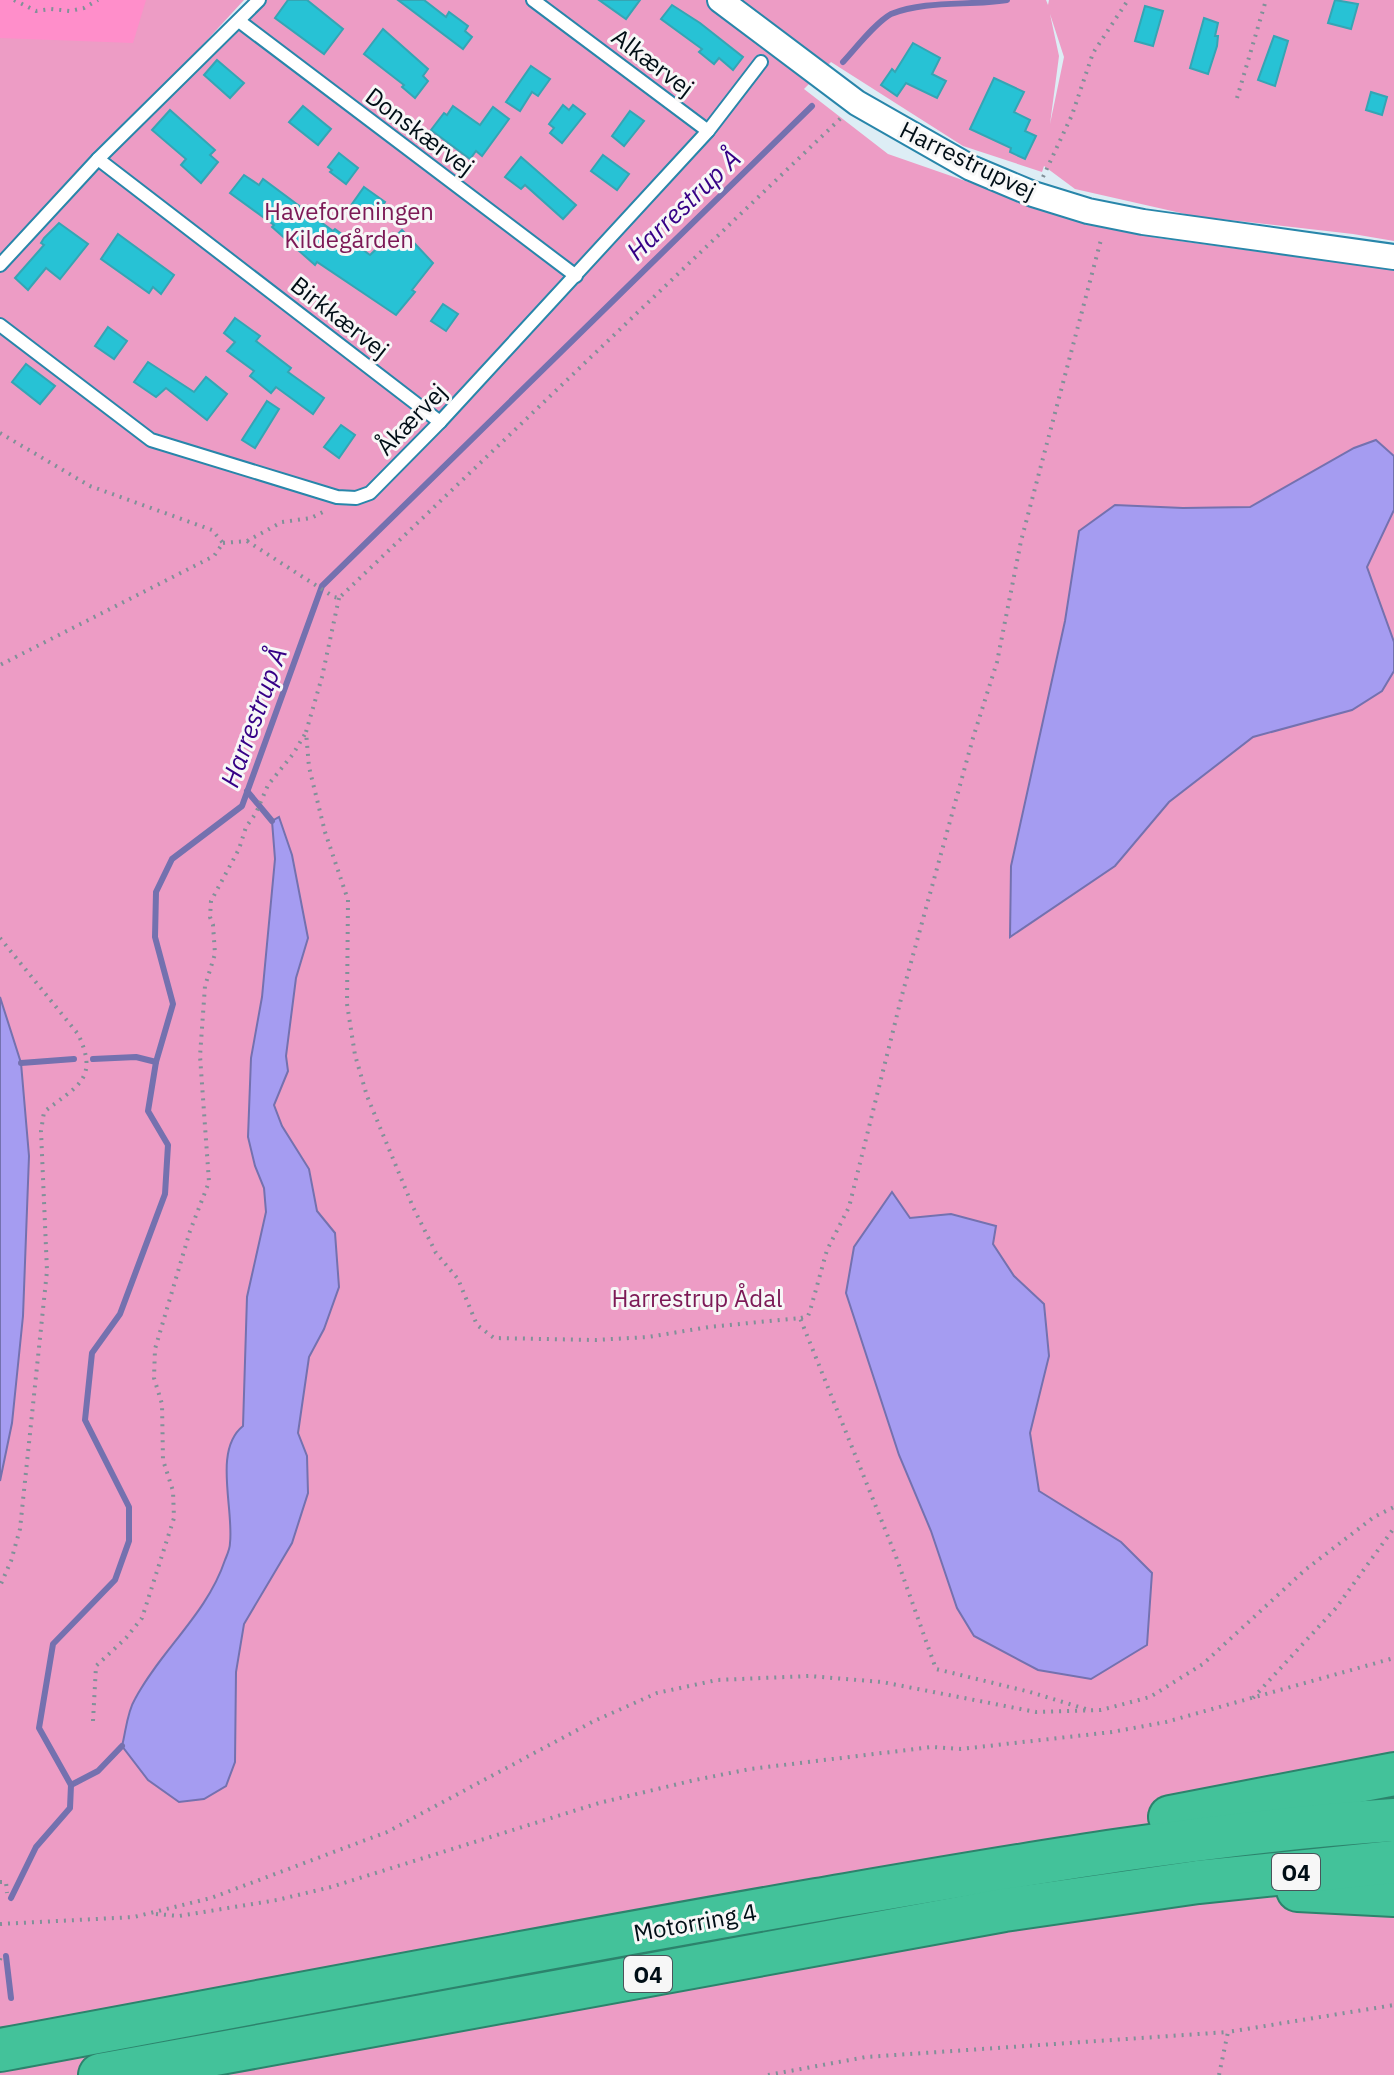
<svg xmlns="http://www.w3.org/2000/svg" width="1394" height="2075" viewBox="0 0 1394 2075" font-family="'IBM Plex Sans',sans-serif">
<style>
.green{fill:#ed9cc5;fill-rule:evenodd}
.forest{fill:#ff8eca}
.water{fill:#a59cf1;stroke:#7471af;stroke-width:2}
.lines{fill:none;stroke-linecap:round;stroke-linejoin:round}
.stream{stroke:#7471af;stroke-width:6}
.building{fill:#27c2d5;stroke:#34a5b4;stroke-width:2}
.lane-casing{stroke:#2886aa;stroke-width:16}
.street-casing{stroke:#2886aa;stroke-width:28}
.highway-casing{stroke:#2c836c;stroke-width:46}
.path{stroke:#819098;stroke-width:4;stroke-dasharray:2 6;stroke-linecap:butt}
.lane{stroke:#fff;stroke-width:12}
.street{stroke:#fff;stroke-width:24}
.highway{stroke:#43c29a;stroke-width:42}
.labels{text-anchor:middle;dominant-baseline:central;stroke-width:6;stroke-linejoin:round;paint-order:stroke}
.shield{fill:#f7f7f7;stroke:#4a545a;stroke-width:2}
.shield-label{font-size:22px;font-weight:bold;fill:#000e16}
.street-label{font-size:24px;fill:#000e16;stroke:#f7f7f7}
.park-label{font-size:24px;fill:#7c1956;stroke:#f7f7f7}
.water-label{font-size:26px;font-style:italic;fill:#360086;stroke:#f7f7f7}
</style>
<rect width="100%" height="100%" fill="#ddedf5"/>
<g class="green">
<path d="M0 0H244L0 265Z"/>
<path d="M251 0H1046L1048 5 1049 0H1394V241L1353 234 1194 216 1075 189 1044 166 1042 172 963 146 831 62 804 89 888 154 1095 226 1158 238 1394 270V2075H0V267ZM1050 14 1064 57 1050 124 1059 56Z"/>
</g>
<path class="forest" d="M0 0H146L133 43 0 38Z"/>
<g class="water">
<path d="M1376 440 1394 456V510L1367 567 1394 642V671L1382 691 1352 710 1253 737 1169 802 1115 866 1010 937 1011 866 1065 621 1079 531 1115 505 1183 508 1250 507 1354 448Z"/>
<path d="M279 817 292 855 308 938 296 978 286 1056 288 1071 274 1105 282 1126 309 1169 317 1211 335 1233 339 1287 324 1329 309 1357 298 1433 307 1456 308 1493 292 1543 244 1624 236 1672 235 1762 226 1786 204 1799 179 1802 148 1780 122 1746C126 1731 127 1712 135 1699 161 1650 207 1614 225 1560 227 1555 230 1549 230 1543 234 1508 213 1450 243 1426L247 1297 266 1212 264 1188 255 1166 248 1137 251 1058 262 997 275 859 272 821Z"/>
<path d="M0 997 21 1063 29 1156 23 1316 12 1423 0 1481Z"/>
<path d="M892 1192 910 1218 951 1214 996 1226 993 1244 1014 1276 1044 1304 1049 1356 1030 1433 1039 1491 1121 1542 1152 1573 1147 1645 1091 1679 1038 1670 974 1636 957 1608 931 1531 899 1455 846 1293 854 1247Z"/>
</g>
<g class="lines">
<g class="stream">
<path d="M843 62C856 48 875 23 891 14 926 0 969 6 1007 0"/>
<path d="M247 791 272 821"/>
<path d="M93 1059 136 1057 156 1062"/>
<path d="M21 1063 74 1059"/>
<path d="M71 1785 98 1771 122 1746"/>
<path d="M11 1898 36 1847 70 1808 71 1785 39 1728 53 1644 115 1580 129 1541V1507L85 1420 92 1353 120 1314 165 1194 168 1145 148 1111 156 1062 173 1004 155 937 156 892 172 859 242 806 322 586 812 106"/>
<path d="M6 1956 11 1998"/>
</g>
</g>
<g class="building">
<path d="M288 0H307L343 29 324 54 275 18Z"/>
<path d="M398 0H424L446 17 449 12 468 26 465 31 472 37 463 49Z"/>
<path d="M599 0H640L626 19Z"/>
<path d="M1335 0 1358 4 1351 29 1328 23Z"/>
<path d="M672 5 700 23 743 57 733 70 719 58 714 64 699 52 702 49 661 19Z"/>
<path d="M1145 6 1163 11 1153 46 1135 41Z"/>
<path d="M1204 18 1218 23 1215 36H1218L1217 46 1208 74 1190 68Z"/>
<path d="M383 29 428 69 423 76 428 81 415 98 402 87 404 85 364 54Z"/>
<path d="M1274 36 1288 41 1275 86 1258 80Z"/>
<path d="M913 43 940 58 932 74 946 81 937 98 906 83 897 96 881 85 892 69 895 72Z"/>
<path d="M217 60 244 83 230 98 204 75Z"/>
<path d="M531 66 550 79 538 96 532 92 520 111 506 102Z"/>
<path d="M994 78 1024 92 1014 112 1030 120 1025 131 1036 136 1025 159 1010 152 1011 148 970 129Z"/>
<path d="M1371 92 1387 97 1382 115 1366 110Z"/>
<path d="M563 105 569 110 573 105 585 114 562 143 550 133 554 128 549 124Z"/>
<path d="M303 106 331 129 318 145 289 122Z"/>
<path d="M453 106 480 125 493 107 509 119 482 156 476 151 470 159 431 130 444 113 447 115Z"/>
<path d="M170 110 215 150 210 155 218 162 201 183 181 165 186 159 152 130Z"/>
<path d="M630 111 644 121 624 146 612 136Z"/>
<path d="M339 153 358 168 346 184 330 172 332 170 328 167Z"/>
<path d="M603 155 629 174 617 190 591 171Z"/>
<path d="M521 157 576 205 563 219 525 185 521 189 505 177Z"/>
<path d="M244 175 259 185 263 179 333 231 335 229 370 255 393 233 396 236 402 230 433 263 412 290 415 292 396 315 317 262 315 265 272 227 274 225 230 193Z"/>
<path d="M364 187 385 202 373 219 352 204Z"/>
<path d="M59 223 88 244 60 279 46 268 28 290 15 278 44 245 41 243 44 238Z"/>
<path d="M118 234 174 275 161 294 153 287 149 293 101 259Z"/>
<path d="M443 304 458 314 446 331 431 321Z"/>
<path d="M235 318 260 336 256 341 291 368 288 372 324 398 313 414 276 387 271 393 250 376 254 371 227 351 235 342 224 333Z"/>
<path d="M108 327 127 341 114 359 95 346Z"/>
<path d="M148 362 194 392 206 377 227 394 207 420 166 388 156 397 134 382Z"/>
<path d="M26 364 55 386 40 404 12 382Z"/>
<path d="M267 401 279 409 255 448 242 440Z"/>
<path d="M341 425 355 435 339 458 324 447Z"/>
</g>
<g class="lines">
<g class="lane-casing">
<g id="lane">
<path d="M533 0 708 131"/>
<path d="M239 21 576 276"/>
<path d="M98 159 440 422"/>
<path d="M0 265 98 159 259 0"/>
<path d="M0 325 151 440 337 497 356 498 370 493 440 422 708 131 761 62"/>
</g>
</g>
<g class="street-casing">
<path id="street" d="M720 0 857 103 971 168 1033 194 1088 211 1143 222 1394 257"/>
</g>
<g class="highway-casing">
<g id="highway">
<path d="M1170 1817 1394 1774"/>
<path d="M1298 1890 1394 1895"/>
<path d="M0 2050C272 2000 544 1947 817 1900 1009 1867 1200 1833 1394 1820"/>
<path d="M100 2075 1004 1910 1198 1882 1394 1862"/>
</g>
</g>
<g class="path">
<path d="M14 0 36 11 51 9 70 11 84 8 98 0"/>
<path d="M1237 98 1266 0"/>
<path d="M1043 177 1072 115 1093 53 1128 0"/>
<path d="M0 433 90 486 212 530 223 543 214 556 0 665"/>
<path d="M247 541 334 597 339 598 841 118"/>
<path d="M223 543 247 541 282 522 311 518 323 512 324 509"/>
<path d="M339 598 322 677 306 732 309 767 325 832 348 900 347 1004 355 1055 367 1096 413 1207 436 1253 458 1279 477 1325 494 1338 595 1340 648 1337 709 1327 800 1318 895 1554 936 1669 1030 1692 1089 1710"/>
<path d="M0 938 78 1034C100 1080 76 1086 44 1112L41 1131 47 1271 20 1529 11 1561 0 1586"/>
<path d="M801 1318 808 1316 810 1311 827 1250 849 1207 902 995 973 738 997 662 1021 541 1102 236"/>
<path d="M1253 1698 1336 1608 1394 1528"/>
<path d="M93 1721 96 1666 126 1638 142 1618 174 1518 173 1491 163 1460 162 1404 154 1378 155 1349 190 1231 209 1182 200 1056 205 986 215 954 213 925 210 917 211 901 239 849 246 827 256 813 268 785 293 754 305 734"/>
<path d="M0 1882H6L7 1893"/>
<path d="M156 1914 179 1916 277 1900 331 1887 599 1803 695 1780 750 1769 932 1747 961 1749 1112 1732 1166 1722 1394 1658"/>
<path d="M0 1924 134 1917 211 1898 387 1832 594 1721 657 1693 717 1680 809 1676 882 1682 1036 1712 1101 1710 1150 1697 1203 1664 1305 1570 1374 1517 1394 1507"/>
<path d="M0 1960 1 1955"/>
<path d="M768 2075 866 2057 1228 2032"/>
<path d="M1219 2075 1228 2032 1394 2005"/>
</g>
<use href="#lane" class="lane"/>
<use href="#street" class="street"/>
<use href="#highway" class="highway"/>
</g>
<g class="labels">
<g class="shield">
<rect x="1272" y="1854" width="48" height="36" rx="6"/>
<rect x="624" y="1956" width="48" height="36" rx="6"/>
</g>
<g class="shield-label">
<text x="1296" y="1872">O4</text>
<text x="648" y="1974">O4</text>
</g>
<g class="street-label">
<text transform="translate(653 62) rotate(37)">Alkærvej</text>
<text transform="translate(420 131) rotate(37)">Donskærvej</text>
<text transform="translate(968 160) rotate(26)">Harrestrupvej</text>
<text transform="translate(340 317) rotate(38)">Birkkærvej</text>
<text transform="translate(411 419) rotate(-46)">Åkærvej</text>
<text transform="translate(695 1922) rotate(-10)">Motorring 4</text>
</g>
<g class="park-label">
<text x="349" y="211">Haveforeningen<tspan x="349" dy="28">Kildegården</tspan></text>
<text x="697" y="1298">Harrestrup Ådal</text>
</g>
<g class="water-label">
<text transform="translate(683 204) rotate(-44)">Harrestrup Å</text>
<text transform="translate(253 717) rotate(-70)">Harrestrup Å</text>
</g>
</g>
</svg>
